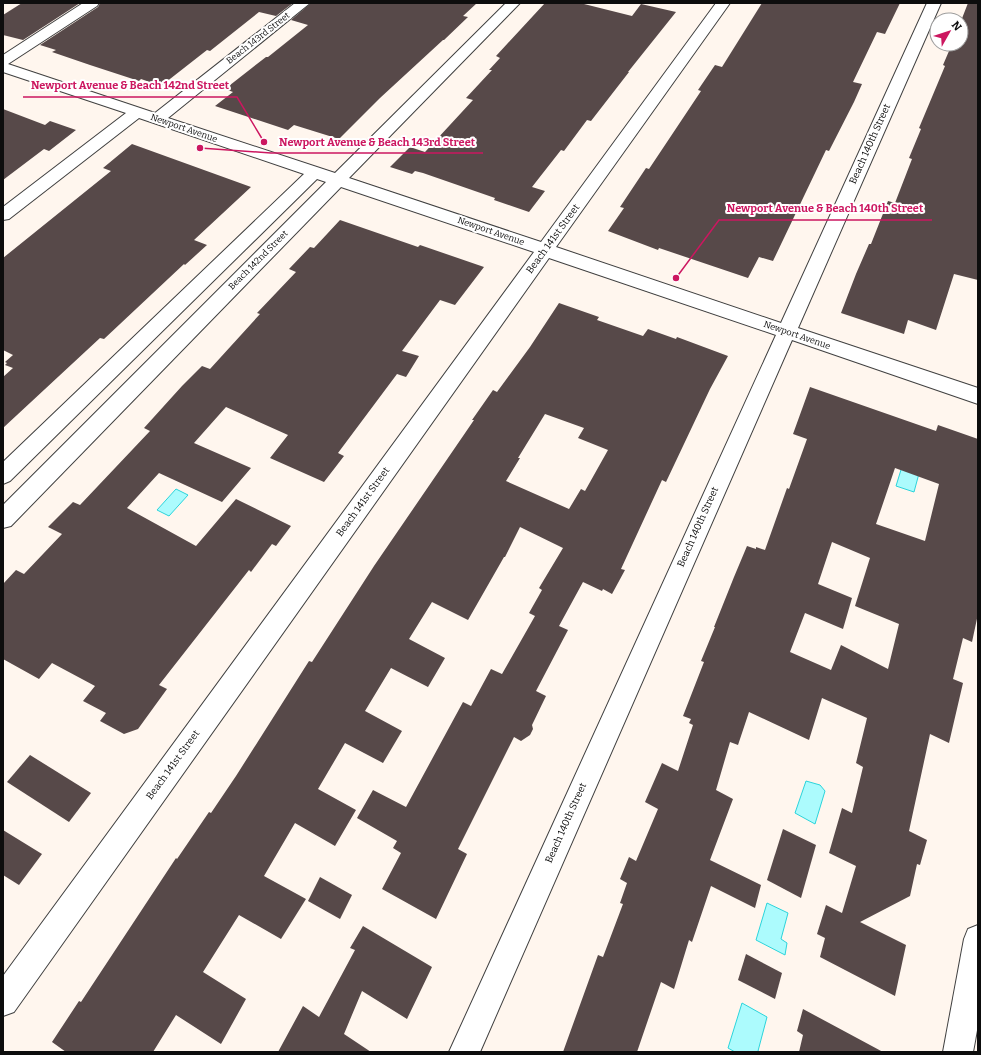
<svg xmlns="http://www.w3.org/2000/svg" width="981" height="1055" viewBox="0 0 981 1055" font-family="Bitter,serif">
<style>
.water{fill:#acfbfd;stroke:#2bd4db}
.building{fill:#574949;fill-rule:evenodd}
.lines{fill:none;stroke-linecap:round;stroke-linejoin:round}
.street-casing{stroke:#404040;stroke-width:2}
.street{fill:#fff;fill-rule:evenodd}
.labels{text-anchor:middle;dominant-baseline:central;stroke-width:4;stroke-linejoin:round;paint-order:stroke}
.far-street-label{font-size:9px;fill:#0d0d0d;stroke:#fff}
.street-label{font-size:10px;fill:#0d0d0d;stroke:#fff}
.leader{fill:none;stroke:#cc1760;stroke-width:1.5}
.callout-dot{fill:#cc1760;stroke:#fff;stroke-width:1.5}
.callout-label{font-size:11px;text-anchor:middle;font-weight:bold;fill:#cc1760;stroke:#fff;stroke-width:4;stroke-linejoin:round;paint-order:stroke}
</style>
<rect width="100%" height="100%" fill="#fff6ee"/>
<g class="water">
<path d="M904 460 921 466 914 492 896 486Z"/>
<path d="M176 489 188 495 169 516 157 510Z"/>
<path d="M806 781 820 785 825 791 815 824 795 813Z"/>
<path d="M767 903 788 913 781 939 787 943 785 955 756 940Z"/>
<path d="M742 1003 767 1017 758 1051 760 1052H735L728 1048Z"/>
</g>
<g class="building">
<path d="M22 3H80L23 40 3 35V15Z"/>
<path d="M100 3H293L276 16 259 12 210 51 207 50 161 86 141 79 139 81 90 65 52 52 56 50 40 45 98 7Z"/>
<path d="M311 3H477L463 16 468 17 444 40H443L380 98 339 139 294 125 288 130 215 106 233 92 225 89 266 57H268L308 25 291 20Z"/>
<path d="M545 3H580L632 16 641 4 676 12 628 72H629L591 121 587 120 564 151 561 150 532 187 545 191 529 212 494 200 495 198 423 173 415 171 412 174 390 167 410 147 425 152 473 100 466 98 492 70H489L500 58 496 56Z"/>
<path d="M762 3H900L885 34 877 32 853 82 862 84 854 102 829 151 826 150 773 261 759 257 748 278 659 248 658 250 608 231 624 208 620 207 646 168 649 169 701 91 698 90 715 65 722 67Z"/>
<path d="M968 3H978V280L954 274 936 330 908 320 904 334 841 313 856 274 869 244H871L888 201 895 203 912 159 909 158 921 129 919 128 945 66 943 65 952 44H961V21Z"/>
<path d="M3 109 45 125 50 121 76 130 49 151 44 149 3 180Z"/>
<path d="M132 144 251 187 194 240 207 245 185 265 184 264 104 339 100 338 3 428V377L13 368 5 365 7 363 5 362 13 355 3 350V258L111 171 103 168Z"/>
<path d="M340 220 418 247 420 245 484 267 455 305 440 300 402 351 419 356 406 377 397 374 338 453 344 456 324 482 270 458 288 435 226 407 194 443 251 468 222 502 159 473 127 508 196 546 236 499 291 526 276 546 272 544 251 572 249 570 159 685 167 689 138 729 124 734 100 721 106 713 83 701 95 686 52 663 39 679 3 659V584L16 570 24 574 62 534 48 527 73 502 80 505 150 431 144 428 182 386 202 366 210 369 260 314 257 313 296 272 289 269 310 247 314 248Z"/>
<path d="M559 303 599 317 597 320 643 336 648 329 676 339 677 337 728 356 710 389 666 482 662 480 621 569 625 570 612 594 603 589 602 591 583 582 559 626 568 630 536 691 546 696 532 725 533 729 530 735 521 741 514 737 458 849 467 854 436 919 382 889 401 853 393 848 397 841 357 818 373 790 406 807 463 702 471 706 491 669 502 674 535 616 529 613 542 590 539 588 563 548 520 527 505 557H504L468 620 432 602 409 639 445 658 428 687 391 668 365 711 402 731 383 763 345 743 318 789 356 810 335 846 295 823 264 876 306 899 281 939 239 915 203 972 246 999 221 1044 176 1015 153 1052H66L52 1042 79 1001 81 1002 176 858 177 859 209 812 211 813 236 776 309 661 312 662 374 566 474 420H472L493 390 497 392 530 347ZM545 414 584 428 578 438 608 450 585 491 581 489 569 509 506 481 520 458H518Z"/>
<path d="M810 387 936 431 938 425 978 439V614L972 642 963 638 953 679 963 683 949 743 930 734 909 831 927 840 920 865 917 864 910 896 860 922 906 945 895 996 820 957 825 938 817 934 826 905 842 913 856 866 829 853 842 808 852 813 863 767 856 763 867 718 822 698 809 740 749 712 738 745 730 742 716 790 733 799 710 860 761 885 755 908 711 886 692 942 689 940 674 989 661 982 637 1052H563L598 955 603 957 623 904 620 903 627 883 620 879 629 857 636 861 658 809 645 802 662 763 678 771 693 725 689 723 691 719 683 716 704 662 701 661 715 627H714L734 577 747 546 756 549V547L765 550 787 488 789 489 807 439 793 434ZM895 468 939 484 925 541 876 524ZM832 542 870 558 855 606 899 624 888 669 841 645 831 670 790 652 805 613 843 629 852 598 818 584Z"/>
<path d="M30 755 91 793 69 822 7 782Z"/>
<path d="M783 829 816 845 801 898 767 880Z"/>
<path d="M3 830 42 854 19 885 3 875Z"/>
<path d="M320 877 352 895 340 919 308 901Z"/>
<path d="M363 926 432 967 407 1019 362 991 344 1034 371 1052H278L303 1006 319 1017 355 950 350 948Z"/>
<path d="M746 954 782 973 775 999 738 980Z"/>
<path d="M803 1009 883 1052H799L803 1035 797 1031Z"/>
</g>
<g class="lines">
<g class="street-casing">
<g id="street">
<path d="M83 3H99L97 6 8 64 155 113 295 3H310L168 118 335 173 506 3H520L349 178 541 242 716 3H730L556 247 781 323 927 3H941L798 328 978 388V404L792 340 480 1052H449L776 335 549 258 14 1012 3 1016V976L534 252 341 187 11 526 3 528V505L326 182 317 179 10 481 3 484V462L304 174 139 118 9 219 3 220V207L126 113 3 72V55Z"/>
<path d="M978 925V1025L973 1052H943L964 939 968 929Z"/>
</g>
</g>
<use href="#street" class="street"/>
</g>
<g class="labels">
<g class="far-street-label">
<text transform="translate(258 38) rotate(-38)">Beach 143rd Street</text>
<text transform="translate(184 128) rotate(19)">Newport Avenue</text>
<text transform="translate(491 231) rotate(19)">Newport Avenue</text>
<text transform="translate(258 260) rotate(-45)">Beach 142nd Street</text>
<text transform="translate(797 335) rotate(19)">Newport Avenue</text>
</g>
<g class="street-label">
<text transform="translate(870 144) rotate(-66)">Beach 140th Street</text>
<text transform="translate(553 239) rotate(-54)">Beach 141st Street</text>
<text transform="translate(363 502) rotate(-54)">Beach 141st Street</text>
<text transform="translate(698 527) rotate(-66)">Beach 140th Street</text>
<text transform="translate(173 765) rotate(-54)">Beach 141st Street</text>
<text transform="translate(566 823) rotate(-66)">Beach 140th Street</text>
</g>
</g>
<path class="leader" d="M264 142L237 97H23M200 148L271 153H483M676 278L719 220H932"/>
<g class="callout-dot">
<circle cx="264" cy="142" r="4"/>
<circle cx="200" cy="148" r="4"/>
<circle cx="676" cy="278" r="4"/>
</g>
<g class="callout-label">
<text x="130" y="89">Newport Avenue &amp; Beach 142nd Street</text>
<text x="377" y="146">Newport Avenue &amp; Beach 143rd Street</text>
<text x="825" y="212">Newport Avenue &amp; Beach 140th Street</text>
</g>
<rect width="981" height="1055" fill="none" stroke="#0d0d0d" stroke-width="8"/>
<g transform="translate(949 32) rotate(51)"><circle r="19" fill="#ffffff" stroke="#9e9e9e"/>
<path d="M0-3L7 15L0 10L-7 15Z" fill="#cc1760"/>
<text y="-6" font-size="11" font-weight="bold" text-anchor="middle" fill="#0d0d0d">N</text>
</g>
</svg>
